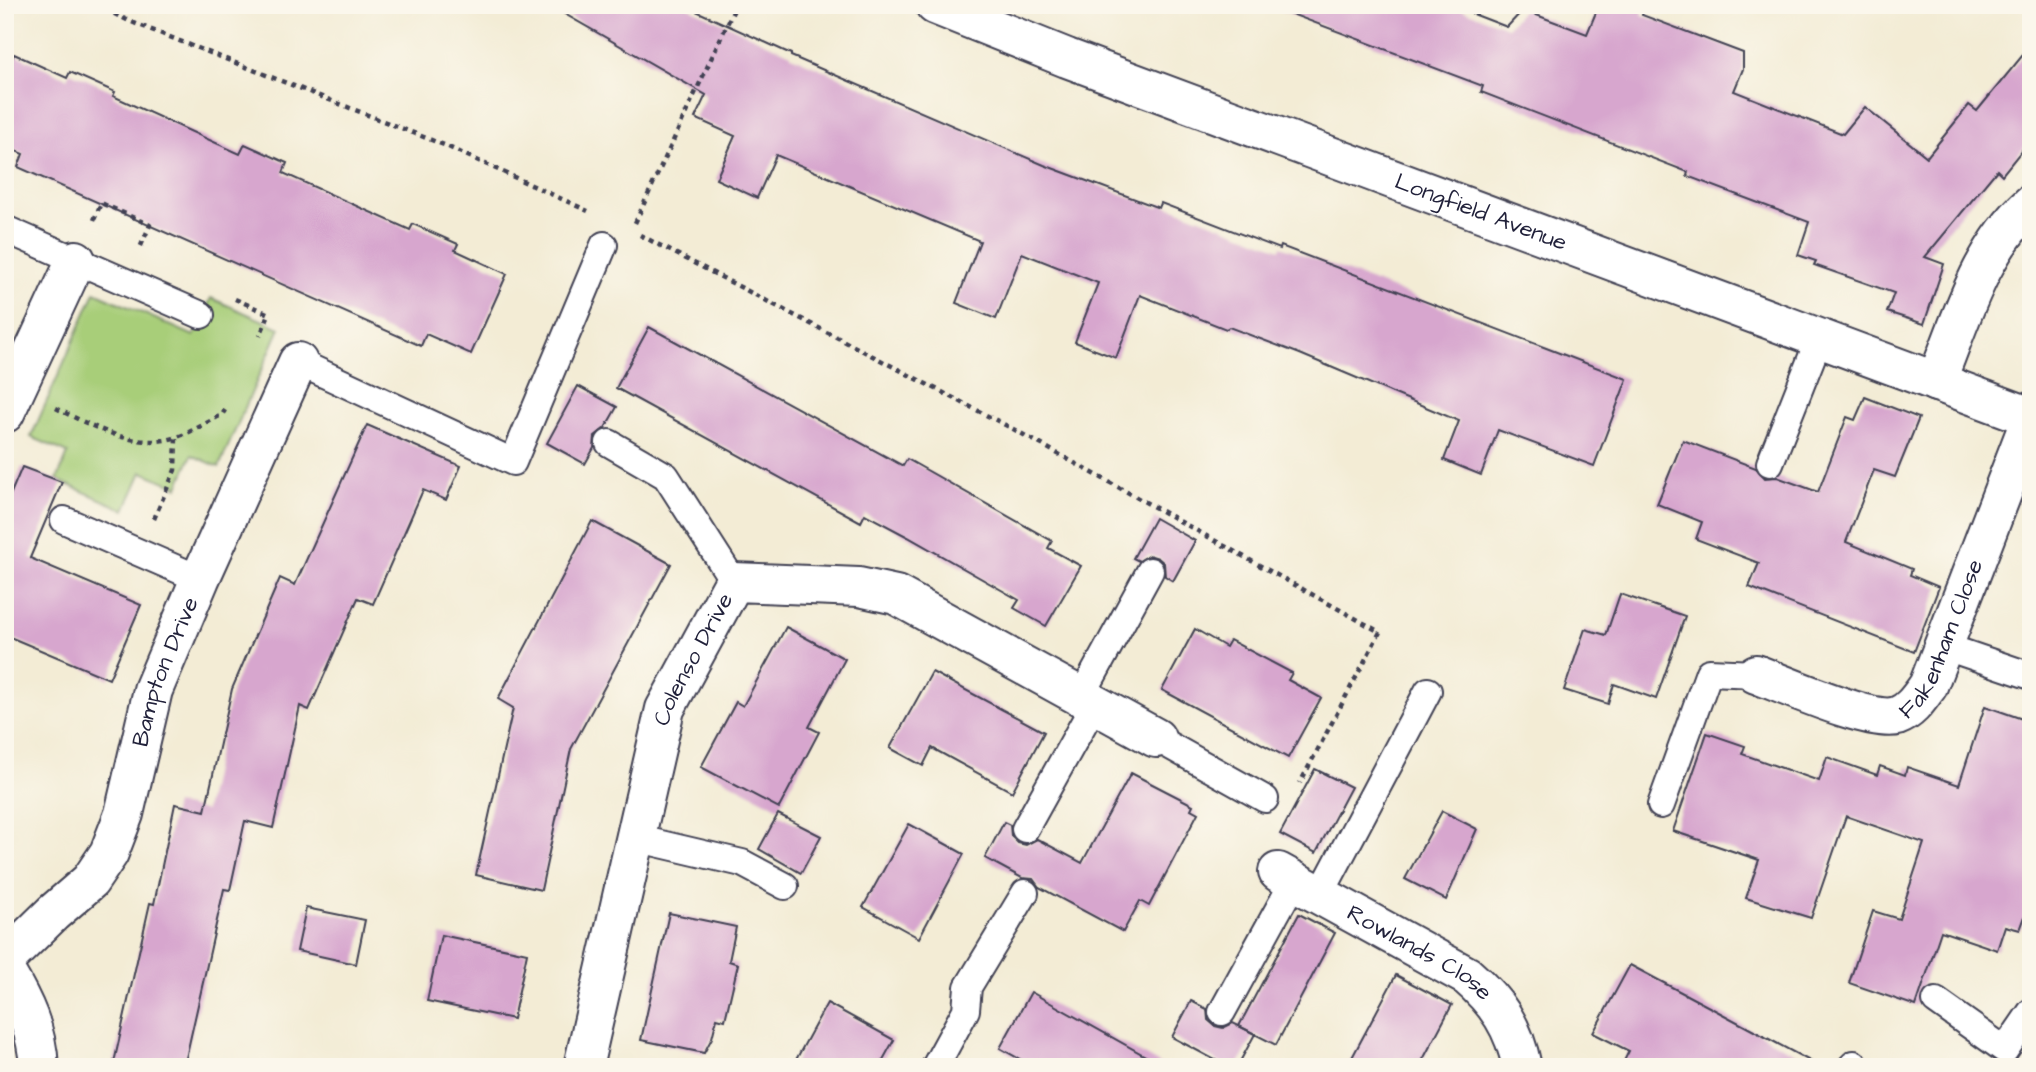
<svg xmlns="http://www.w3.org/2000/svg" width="2036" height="1072" viewBox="0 0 2036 1072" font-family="'Architects Daughter',sans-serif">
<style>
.green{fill:#a8ce79;stroke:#65785a;stroke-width:2}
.building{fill:#d7a6ce}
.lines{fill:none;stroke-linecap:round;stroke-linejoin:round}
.lane-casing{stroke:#414052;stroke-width:30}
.street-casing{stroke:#414052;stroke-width:42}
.path{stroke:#414052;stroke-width:4.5;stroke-dasharray:5 5;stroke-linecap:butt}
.lane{stroke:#fff;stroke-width:26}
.street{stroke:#fff;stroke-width:38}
.labels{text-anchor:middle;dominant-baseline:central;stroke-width:5;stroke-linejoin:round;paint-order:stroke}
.street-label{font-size:23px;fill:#22223b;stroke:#fbf7ec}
</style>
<rect width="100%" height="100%" fill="#fbf7ec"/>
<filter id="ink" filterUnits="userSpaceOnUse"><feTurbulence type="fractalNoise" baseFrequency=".0143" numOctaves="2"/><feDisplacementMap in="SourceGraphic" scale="14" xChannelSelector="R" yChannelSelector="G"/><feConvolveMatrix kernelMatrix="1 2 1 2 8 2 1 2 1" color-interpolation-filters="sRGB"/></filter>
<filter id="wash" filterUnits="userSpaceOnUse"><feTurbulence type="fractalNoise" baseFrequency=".00686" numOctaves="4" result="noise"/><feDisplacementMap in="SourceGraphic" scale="28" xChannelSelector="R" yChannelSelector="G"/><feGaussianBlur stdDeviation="1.57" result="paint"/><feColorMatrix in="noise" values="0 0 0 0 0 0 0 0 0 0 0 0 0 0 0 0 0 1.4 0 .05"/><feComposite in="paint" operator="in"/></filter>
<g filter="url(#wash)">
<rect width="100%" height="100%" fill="#f3ecd5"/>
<path class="green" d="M95 292 194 336 211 298 280 328 219 467 192 455 178 487 142 472 125 510 57 480 68 453 31 437Z"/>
<g id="blocks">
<g class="building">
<path d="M549 5H683L791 54V56L1044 165 1159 208 1161 203 1280 249 1281 246 1627 379 1594 466 1498 430 1481 475 1444 460 1459 421 1300 354 1229 327 1226 329 1140 295 1116 358 1075 342 1098 283 1022 253 996 319 956 303 980 241 776 155 757 198 716 179 735 136 695 118 706 95Z"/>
<path d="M1279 5H1450L1507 27 1523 10 1587 34 1599 5H1645L1642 15 1743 53V69L1734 91 1843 134 1865 107 1927 157 1969 105 1977 111 2031 45V139L2002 175 1997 170 1925 257 1944 264 1924 324 1887 312 1894 293 1814 265 1816 261 1798 255 1809 222 1687 176 1688 172 1481 92 1483 86 1278 9Z"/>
<path d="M14 54 67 78 70 72 115 92 113 96 240 154 245 144 287 163 283 173 410 230 413 224 458 244 455 250 507 274 471 354 426 334 421 346 18 167 23 154 5 146V74Z"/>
<path d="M649 327 903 466 907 459 1052 541 1048 548 1081 566 1046 626 1014 608 1019 600 908 537 865 514 861 522 616 388Z"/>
<path d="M578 386 617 407 605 428 595 436 594 448 585 464 547 443Z"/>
<path d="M1865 397 1919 418 1895 477 1874 470 1846 542 1912 569 1910 575 1939 587 1914 652 1749 587 1759 563 1696 539 1702 522 1657 504 1683 440 1756 468 1765 478 1777 477 1818 492 1847 417 1855 420Z"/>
<path d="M367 425 461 466 446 500 423 490 373 604 358 598 309 710 300 706 273 828 245 821 230 890 224 889 184 1067H113L150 903 154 904 175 804 205 811 232 689 280 578 295 585Z"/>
<path d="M22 467 62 482 30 558 141 605 109 679 5 635V507Z"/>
<path d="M1155 518 1195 541 1173 581 1165 576 1164 563 1158 558 1149 555 1139 561 1133 558Z"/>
<path d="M592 521 671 564 571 749 541 890 476 875 513 708 498 699Z"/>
<path d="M1620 594 1685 616 1656 699 1614 684 1608 704 1564 690 1585 629 1606 635Z"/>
<path d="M786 627 845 659 809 727 819 732 779 808 701 767 736 702 743 706Z"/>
<path d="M1195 629 1226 647 1230 640 1292 673 1288 680 1321 698 1288 758 1162 690Z"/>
<path d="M932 672 1044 732 1012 792 932 748 923 766 890 748Z"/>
<path d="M1985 706 2031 722V900L2020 930 2005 926 1997 950 1941 931 1916 1006 1849 983 1873 911 1899 919 1924 843 1846 816 1811 918 1746 898 1759 860 1673 831 1707 733 1745 746 1742 754 1819 781 1827 757 1877 775 1880 766 1905 775 1907 767 1959 785Z"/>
<path d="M1315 769 1351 787 1316 853 1280 834Z"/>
<path d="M1131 773 1193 805 1191 809 1198 813 1149 906 1140 901 1123 932 1039 887 1033 879 1022 878 985 858 1004 822 1010 825 1011 836 1018 843 1026 845 1037 839 1082 863Z"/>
<path d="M1442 811 1477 829 1446 900 1405 879Z"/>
<path d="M778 814 821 836 801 873 759 849Z"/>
<path d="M909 824 964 854 919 938 863 907Z"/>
<path d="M306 908 365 920 356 964 297 951Z"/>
<path d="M669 913 736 927 729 961 738 964 725 1020 717 1018 712 1038 704 1053 641 1040Z"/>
<path d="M1299 914 1335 933 1276 1045 1239 1026Z"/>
<path d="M441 935 527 953 513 1019 427 1001Z"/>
<path d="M1630 965 1728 1017 1821 1067H1621L1629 1051 1593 1033Z"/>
<path d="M1396 975 1452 1005 1419 1067H1347Z"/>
<path d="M1031 992 1165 1067H1034L1000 1048Z"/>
<path d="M1191 1001 1207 1009 1208 1020 1215 1026 1223 1028 1233 1023 1255 1034 1237 1067H1228L1172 1037Z"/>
<path d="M827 1003 894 1040 879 1067H792Z"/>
</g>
</g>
</g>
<g filter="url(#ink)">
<use href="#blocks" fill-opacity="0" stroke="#414052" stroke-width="2"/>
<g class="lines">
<g class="lane-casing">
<g id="lane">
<path d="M5 229 201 315"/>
<path d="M298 362 513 462 604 245"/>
<path d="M609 443 666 476 734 582"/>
<path d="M1770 463 1819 339"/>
<path d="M64 520 200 579"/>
<path d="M1943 646 2031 676"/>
<path d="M1081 697 1150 571"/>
<path d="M1156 738 1265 799"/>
<path d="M1661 805 1709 672 1756 674"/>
<path d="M1025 829 1094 705"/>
<path d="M635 838 742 863 785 886"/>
<path d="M1320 895 1428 691"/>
<path d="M1936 1001 2005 1050 2031 1012"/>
<path d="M1222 1012 1294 881"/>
<path d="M940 1067 936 1065 966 1010 968 987 1025 893"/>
<path d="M1851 1067 1854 1064"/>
</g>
</g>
<g class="street-casing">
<g id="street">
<path id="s1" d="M935 5 1067 58 2031 417"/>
<path d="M1936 382C1961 320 1980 250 2031 204"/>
<path d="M5 413 76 260"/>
<path id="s2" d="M1756 674C1783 684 1873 724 1897 716 1911 711 1919 698 1928 686L2031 418"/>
<path id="s3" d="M1278 872 1467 976C1497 1002 1514 1027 1522 1067"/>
<path id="s4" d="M5 960 53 913 90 881 109 853 124 814 153 690 200 579 298 362"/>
<path d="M5 971C24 1003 37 1030 39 1067"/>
<path id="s5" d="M583 1067 665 709 734 582 859 587 896 595 1156 738"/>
</g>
</g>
<g class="path">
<path d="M96 5 129 21 444 145 588 211"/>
<path d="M94 220 101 203 150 225 140 248"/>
<path d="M635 223 736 5"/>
<path d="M640 235 1015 430 1380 632 1300 783"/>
<path d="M235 299 269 314 260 336"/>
<path d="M56 408C92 426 135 451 177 437 192 432 207 422 222 415L225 410"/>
<path d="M154 519 175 470 176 437"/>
</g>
<use href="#lane" class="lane"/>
<use href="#street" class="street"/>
</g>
</g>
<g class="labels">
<g class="street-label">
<text stroke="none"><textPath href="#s1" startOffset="584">Longfield Avenue</textPath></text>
<text stroke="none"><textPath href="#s2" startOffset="240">Fakenham Close</textPath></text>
<text stroke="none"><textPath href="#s5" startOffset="424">Colenso Drive</textPath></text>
<text stroke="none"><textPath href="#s4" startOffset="340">Bampton Drive</textPath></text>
<text stroke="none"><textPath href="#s3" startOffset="163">Rowlands Close</textPath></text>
</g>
</g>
<rect width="2036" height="1072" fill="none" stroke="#fbf7ec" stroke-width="28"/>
</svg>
